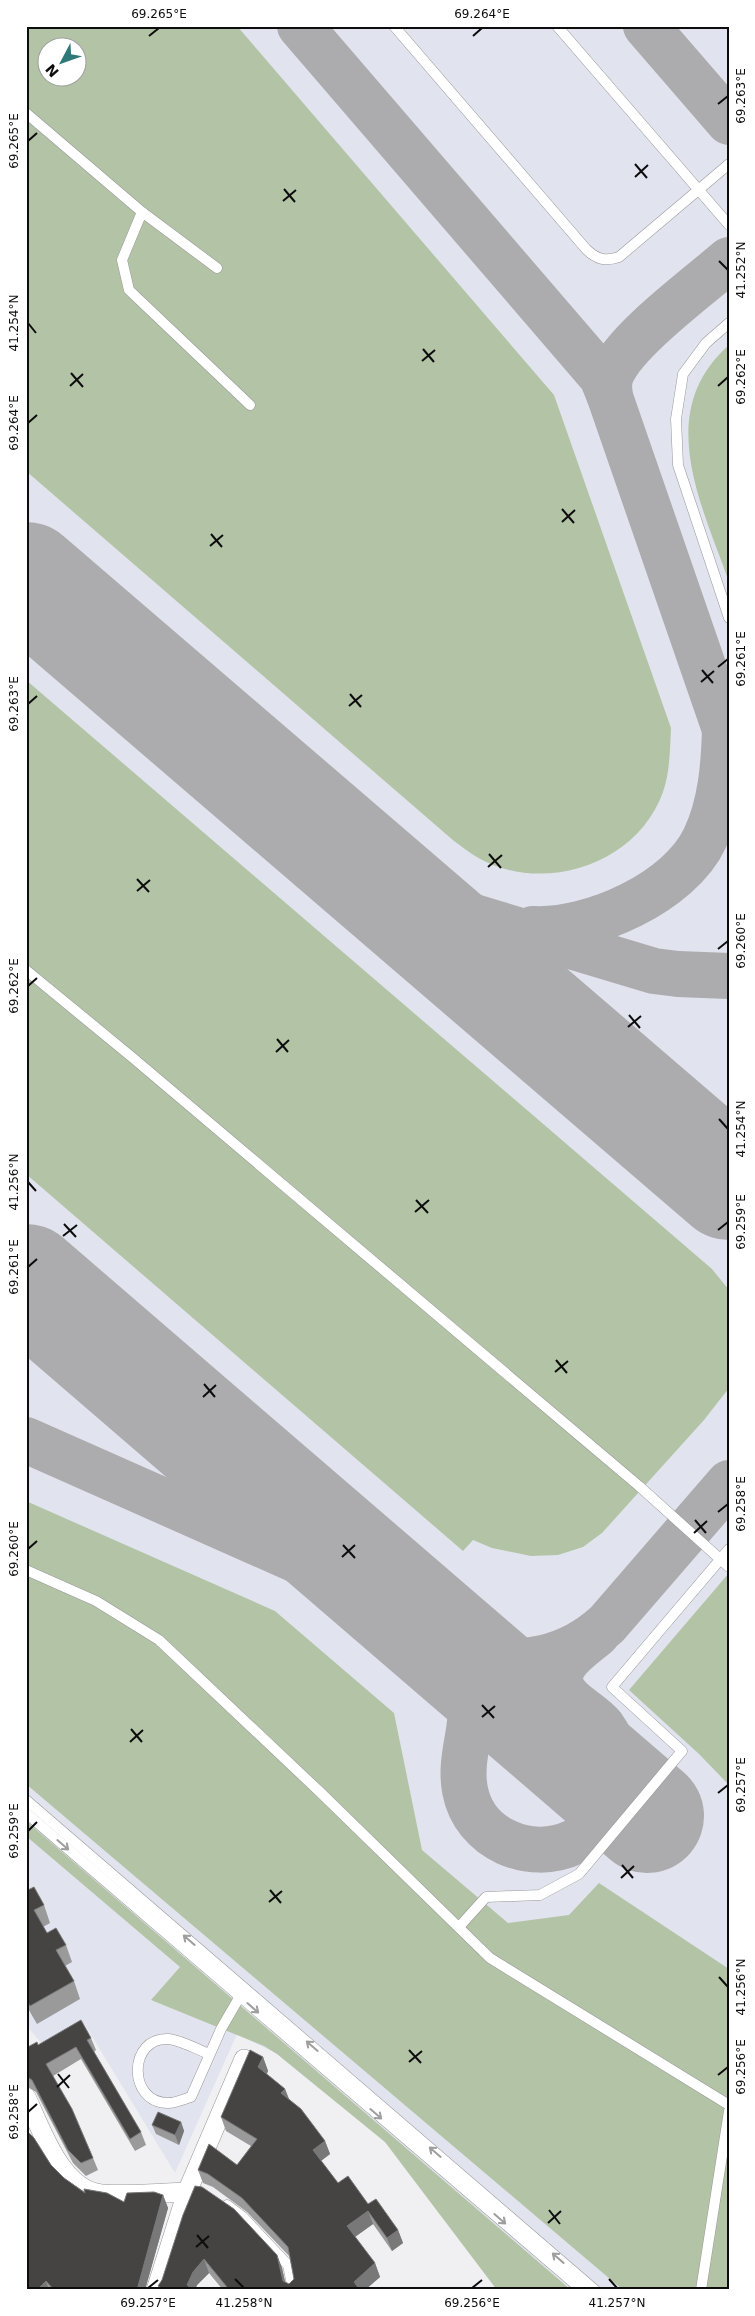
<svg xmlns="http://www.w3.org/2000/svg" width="755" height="2316" viewBox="0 0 755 2316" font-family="'DejaVu Sans',sans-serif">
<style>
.built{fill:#e1e4ee;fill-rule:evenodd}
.green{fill:#b3c4a6;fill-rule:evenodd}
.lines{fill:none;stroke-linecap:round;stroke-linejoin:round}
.taxiway{stroke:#acacae;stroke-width:46}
.runway{stroke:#acacae;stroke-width:114}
.service-casing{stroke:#979799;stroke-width:11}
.minor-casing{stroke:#979799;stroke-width:20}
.service{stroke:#fff;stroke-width:10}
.minor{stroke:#fff;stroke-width:19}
.wall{fill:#9a9a9b}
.shaded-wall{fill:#787878}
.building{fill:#454443;stroke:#787878}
.oneway{stroke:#9e9e9f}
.ticks{fill:none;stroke:#0d0d0e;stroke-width:2}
.neatline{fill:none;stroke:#0d0d0e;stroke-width:2}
.ticks-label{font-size:12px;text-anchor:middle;fill:#0d0d0e}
</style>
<rect width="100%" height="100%" fill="#f0f0f3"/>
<path class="built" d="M26 26H729V2290H497L385 2142 277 2054 237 2034 175 2173 85 2025 42 2044 26 2025ZM48 48H78V78H48Z"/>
<g class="green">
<path d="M26 26H237L554 395 671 728C670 749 670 772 663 792 639 859 558 890 493 865 478 859 466 850 454 841L26 471ZM48 48H78V78H48Z"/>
<path d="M729 345V582C702 505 653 412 729 345Z"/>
<path d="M26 680 712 1269 729 1290V1388L704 1420 602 1533 583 1547 558 1555 531 1556 492 1548 473 1540 463 1551 26 1174Z"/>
<path d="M26 1501 275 1611 394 1713 422 1850 508 1923 569 1915 599 1883 729 1969V2290H623L26 1784Z"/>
<path d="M729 1573V1785L699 1754 629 1690Z"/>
<path d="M26 1821 571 2290H497L385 2142 277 2054 264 2046 151 2000 180 1967 26 1836Z"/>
</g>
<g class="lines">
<g class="taxiway">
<path d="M300 26 602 377 610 397 729 741"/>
<path d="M646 26 729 122"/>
<path d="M610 397C609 389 608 383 611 375 624 341 699 286 729 260"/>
<path d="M391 892 654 971 678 974 729 976"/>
<path d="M533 929C591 932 680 892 705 838 721 805 724 765 725 729"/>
<path d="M708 1165 729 1180"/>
<path d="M26 1440 407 1609"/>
<path d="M435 1633C447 1640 459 1648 472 1653 519 1671 570 1658 607 1624L729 1483"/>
<path d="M531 1661C516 1666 498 1669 486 1681 474 1693 471 1713 469 1730 466 1750 461 1769 465 1790 474 1839 530 1863 574 1842 617 1822 630 1764 602 1726 590 1711 561 1701 560 1679 560 1660 584 1645 597 1634"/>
</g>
<g class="runway">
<path d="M26 579 729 1183"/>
<path d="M26 1281 647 1816"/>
</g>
<g class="service-casing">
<g id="service">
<path d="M394 26 586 249C596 259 605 262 619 257L729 164"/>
<path d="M557 26 729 225"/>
<path d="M26 113 142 212 217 268"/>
<path d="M142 212 122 260 129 290 250 405"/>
<path d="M729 323 706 343 683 374 676 419 678 465 729 618"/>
<path d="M26 970 133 1058 639 1486 729 1567"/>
<path d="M26 1570 96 1601 159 1640 320 1792 490 1958 729 2105"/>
<path d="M26 1800 595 2290"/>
<path d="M26 1813 582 2290"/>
<path d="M459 1927 486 1897 540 1895 579 1874 682 1751 612 1687 729 1549"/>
<path d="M209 2054C196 2049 183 2041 169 2039 128 2036 127 2103 168 2103 176 2103 184 2099 191 2097L221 2029 243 1991"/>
<path d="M227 2205 243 2217 288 2265 293 2290"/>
<path d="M701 2290 729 2111"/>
</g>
</g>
<g class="minor-casing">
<g id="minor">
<path d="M26 2097C41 2128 61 2191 102 2194 129 2196 159 2193 187 2192"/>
<path d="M156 2290 187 2192 244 2059"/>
</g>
</g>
<use href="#service" class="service"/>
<use href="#minor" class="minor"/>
</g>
<g class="wall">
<path d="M26 1891 44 1905 50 1923 43 1927 47 1933 66 1945 72 1962 65 1966 74 1981 80 1999 37 2024 26 2005Z"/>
<path d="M91 2038 96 2050 94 2052 141 2132 146 2145 135 2151 81 2059 53 2076 93 2158 98 2170 86 2176 73 2163 36 2092 26 2086V2048L38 2045Z"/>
<path d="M263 2057 268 2071 267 2074 285 2089 289 2099 325 2141 330 2154 321 2161 338 2183 368 2204 398 2230 403 2243 392 2251 373 2224 355 2237 375 2263 380 2277 365 2290H223L209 2273 197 2285 195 2290H160L158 2286 162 2280 183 2215 277 2255 282 2268 285 2282 289 2284 294 2279 290 2257 247 2212 213 2187 203 2183 198 2170 237 2165 251 2146 226 2131 221 2117Z"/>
<path d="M181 2122 184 2131 179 2145 156 2134 152 2125Z"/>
<path d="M26 2124 28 2130H27L51 2165 64 2178 85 2192 124 2202 163 2195 168 2208 145 2290H26Z"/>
</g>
<g class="shaded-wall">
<path d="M263 2057 268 2071 263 2080 258 2067Z"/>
<path d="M285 2089 290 2102 281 2093Z"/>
<path d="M181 2122 184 2131 179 2145 175 2135Z"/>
<path d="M325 2141 330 2154 318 2163 313 2150Z"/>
<path d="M163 2195 168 2208 145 2290H137Z"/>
<path d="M368 2211 373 2224 352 2239 347 2226Z"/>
<path d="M398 2230 403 2243 392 2251 387 2238Z"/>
<path d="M277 2255 282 2268 287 2290 283 2281Z"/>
<path d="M204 2259 209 2273 197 2285 195 2290H188L187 2285 193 2272Z"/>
<path d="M375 2263 380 2277 365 2290H357L354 2282Z"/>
<path d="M46 2281 49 2290H37Z"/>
</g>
<g class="building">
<path d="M34 1887 44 1905 34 1910 47 1933 56 1928 66 1945 56 1950 74 1981 30 2006 26 1999V1891Z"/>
<path d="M81 2020 91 2038 87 2040 141 2132 130 2139 76 2047 46 2064 72 2109 93 2158 81 2163 68 2150 32 2080 26 2076V2048L37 2042 38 2045Z"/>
<path d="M250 2050 263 2057 258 2067 285 2089 281 2093 301 2109 325 2141 313 2150 338 2183 348 2176 368 2204 376 2199 398 2230 387 2238 368 2211 347 2226 375 2263 354 2282 360 2290H223L227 2287 204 2259 193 2272 187 2285 193 2290H164L158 2286 162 2280 183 2215 195 2186 202 2187 234 2209 277 2255 283 2281 289 2284 294 2279 288 2247 242 2198 208 2174 198 2170 209 2144 237 2165 257 2139 221 2117Z"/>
<path d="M158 2112 181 2122 175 2135 152 2125Z"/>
<path d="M26 2130 34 2138 51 2165 64 2178 85 2193 84 2189 107 2193 124 2202 127 2193 154 2192 163 2195 137 2290H54L46 2281 37 2290H26Z"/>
</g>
<defs><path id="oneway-shaft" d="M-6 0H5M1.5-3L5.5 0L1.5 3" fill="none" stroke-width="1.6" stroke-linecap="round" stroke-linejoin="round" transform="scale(1.25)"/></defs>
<g class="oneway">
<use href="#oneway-shaft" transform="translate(63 1845) rotate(41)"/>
<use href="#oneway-shaft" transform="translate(189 1940) rotate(-139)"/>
<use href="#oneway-shaft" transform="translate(253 2008) rotate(41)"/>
<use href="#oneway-shaft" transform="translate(312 2046) rotate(-139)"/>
<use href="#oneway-shaft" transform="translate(376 2114) rotate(41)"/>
<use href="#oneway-shaft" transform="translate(435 2152) rotate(-139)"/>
<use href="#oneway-shaft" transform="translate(500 2219) rotate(41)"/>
<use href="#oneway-shaft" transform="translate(558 2258) rotate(-139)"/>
</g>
<path class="ticks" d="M149 36 159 28M473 36 482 28M718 104 728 96M28 141 37 133M635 164 647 178M635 177 648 165M284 189 295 202M283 201 296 190M719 261 728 270M28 323 36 333M423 349 434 362M422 361 435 350M71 373 83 387M70 386 83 374M718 386 728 377M28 423 37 415M562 509 574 523M562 522 575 510M211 534 222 547M210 546 223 535M718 667 728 659M702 670 713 683M701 682 714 671M350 694 361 707M28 704 37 696M349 706 362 695M489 854 501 868M488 867 502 855M137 879 149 892M137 891 150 880M718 949 728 941M28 986 37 978M629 1015 640 1028M628 1027 641 1016M277 1039 288 1052M276 1052 289 1040M719 1119 728 1129M28 1182 36 1191M416 1200 428 1213M415 1212 429 1200M64 1224 76 1237M718 1230 728 1222M63 1236 77 1225M28 1267 37 1259M556 1360 567 1373M555 1372 568 1361M204 1384 215 1397M203 1397 216 1385M718 1512 728 1504M695 1520 706 1533M694 1533 707 1521M343 1545 355 1558M28 1549 37 1541M342 1557 355 1545M482 1705 494 1718M482 1717 495 1706M131 1729 142 1742M130 1742 143 1730M718 1793 728 1785M28 1831 37 1822M622 1865 633 1878M621 1878 634 1866M270 1890 281 1903M269 1902 282 1891M719 1977 728 1987M409 2050 421 2063M409 2062 422 2051M58 2074 69 2088M718 2075 728 2067M57 2087 70 2075M28 2112 37 2104M549 2210 560 2224M548 2223 561 2211M197 2235 208 2248M196 2247 209 2236M235 2279 244 2288M609 2279 617 2288M148 2288 158 2280M472 2288 482 2280"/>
<rect width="755" height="2316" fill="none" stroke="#ffffff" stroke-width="55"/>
<g transform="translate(62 62) rotate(229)"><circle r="24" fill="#ffffff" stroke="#9e9e9f"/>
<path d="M0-4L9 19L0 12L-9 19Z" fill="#2e7877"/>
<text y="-8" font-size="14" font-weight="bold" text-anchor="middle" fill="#0d0d0e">N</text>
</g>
<rect x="28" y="28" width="700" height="2260" class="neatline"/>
<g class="ticks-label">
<text x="159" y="18">69.265°E</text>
<text x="482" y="18">69.264°E</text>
<text transform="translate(741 96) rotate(-90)" y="4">69.263°E</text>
<text transform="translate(14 141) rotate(-90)" y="4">69.265°E</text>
<text transform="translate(741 270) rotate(-90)" y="4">41.252°N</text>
<text transform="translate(14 323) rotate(-90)" y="4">41.254°N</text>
<text transform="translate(741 377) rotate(-90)" y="4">69.262°E</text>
<text transform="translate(14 423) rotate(-90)" y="4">69.264°E</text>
<text transform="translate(741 659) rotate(-90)" y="4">69.261°E</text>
<text transform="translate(14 704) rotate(-90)" y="4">69.263°E</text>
<text transform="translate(741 941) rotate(-90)" y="4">69.260°E</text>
<text transform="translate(14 986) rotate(-90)" y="4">69.262°E</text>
<text transform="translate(741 1129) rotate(-90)" y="4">41.254°N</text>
<text transform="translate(14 1182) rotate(-90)" y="4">41.256°N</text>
<text transform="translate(741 1222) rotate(-90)" y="4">69.259°E</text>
<text transform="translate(14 1267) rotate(-90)" y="4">69.261°E</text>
<text transform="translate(741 1504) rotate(-90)" y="4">69.258°E</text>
<text transform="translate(14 1549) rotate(-90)" y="4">69.260°E</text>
<text transform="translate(741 1785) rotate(-90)" y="4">69.257°E</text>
<text transform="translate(14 1831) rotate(-90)" y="4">69.259°E</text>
<text transform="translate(741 1987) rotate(-90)" y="4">41.256°N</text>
<text transform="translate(741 2067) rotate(-90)" y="4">69.256°E</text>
<text transform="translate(14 2112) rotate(-90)" y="4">69.258°E</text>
<text x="148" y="2307">69.257°E</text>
<text x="244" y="2307">41.258°N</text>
<text x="472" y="2307">69.256°E</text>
<text x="617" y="2307">41.257°N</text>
</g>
</svg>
